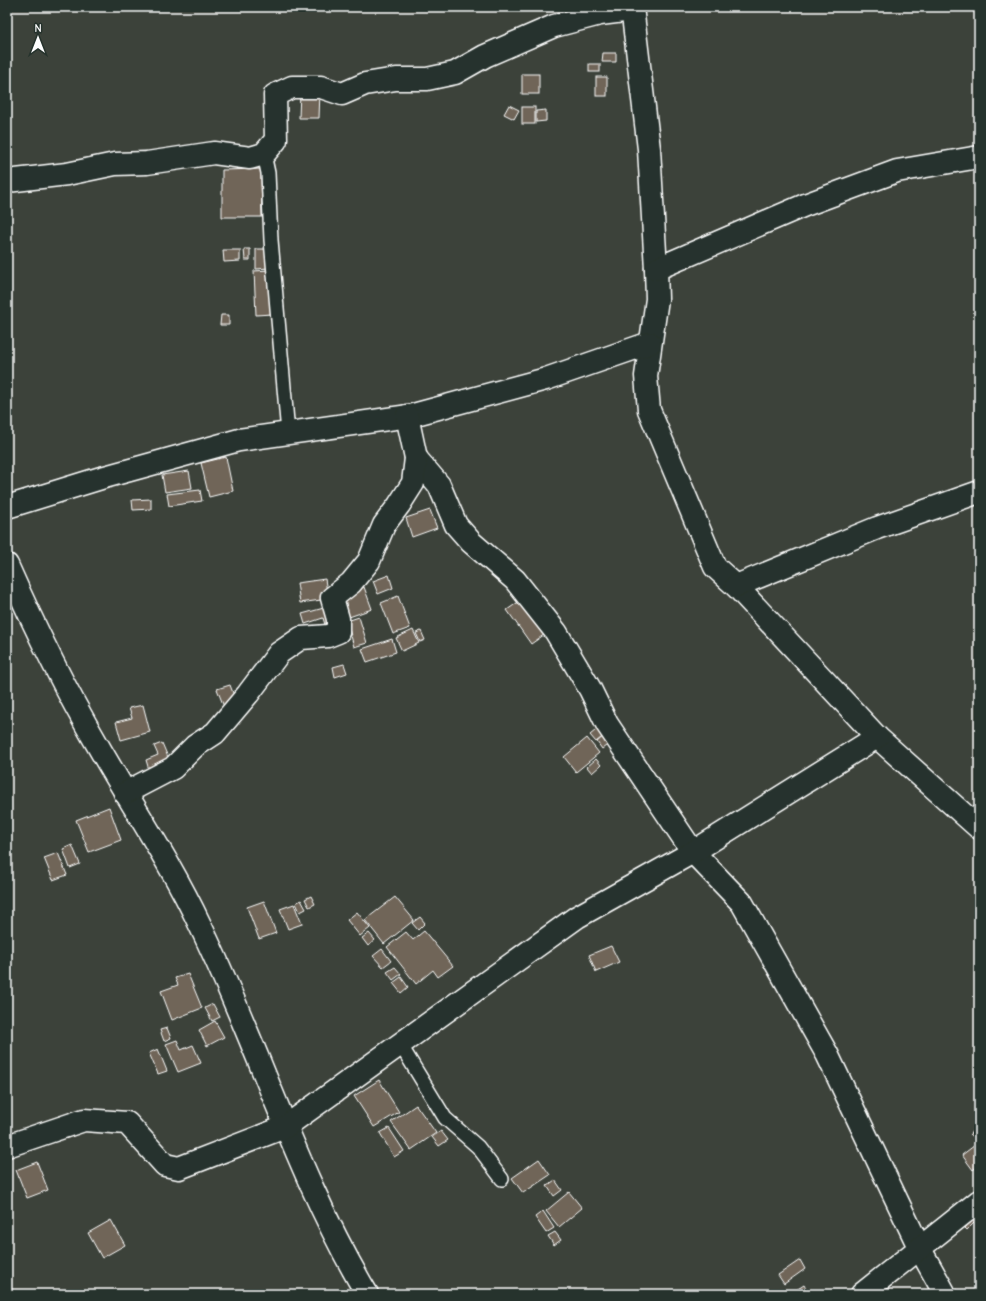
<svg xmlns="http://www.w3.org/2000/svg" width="986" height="1301" viewBox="0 0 986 1301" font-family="'Comic Neue',sans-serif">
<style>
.building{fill:#6f6558;stroke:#fff}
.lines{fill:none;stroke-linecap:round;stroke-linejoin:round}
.service-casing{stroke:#fff;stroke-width:16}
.minor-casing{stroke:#fff;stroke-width:25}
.service{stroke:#26332d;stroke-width:13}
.minor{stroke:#26332d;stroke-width:22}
</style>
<rect width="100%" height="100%" fill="#3c423a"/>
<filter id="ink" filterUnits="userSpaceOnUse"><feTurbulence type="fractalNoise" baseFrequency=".025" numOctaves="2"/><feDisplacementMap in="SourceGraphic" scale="8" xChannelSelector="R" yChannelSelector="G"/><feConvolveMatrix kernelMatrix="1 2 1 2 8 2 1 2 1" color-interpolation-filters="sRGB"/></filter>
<g filter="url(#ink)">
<g class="building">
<path d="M603 53H616V62H602Z"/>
<rect x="589" y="64" width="11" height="8"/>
<rect x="522" y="74" width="17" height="20"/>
<rect x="596" y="77" width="11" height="19"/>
<path d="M300 91H320L319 118H299Z"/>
<path d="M509 105 519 110 514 119 504 114Z"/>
<rect x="522" y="107" width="13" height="17"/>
<path d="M546 110V121L536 122V111Z"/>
<path d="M261 169 262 217H222V170Z"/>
<path d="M244 249H250V260H245Z"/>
<path d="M256 249H269V268L256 269Z"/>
<path d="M223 250H240V261L224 262Z"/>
<path d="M270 270 272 314 256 315 254 271Z"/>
<path d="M221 315H229V325H220Z"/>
<path d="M226 457 233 491 209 497 201 463Z"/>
<path d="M189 471 192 488 165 492 162 475Z"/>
<path d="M200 490 202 501 169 506 167 494Z"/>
<path d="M151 499V509L133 510 132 500Z"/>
<path d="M430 510 437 528 412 537 406 518Z"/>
<path d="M389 575 393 588 378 594 373 581Z"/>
<path d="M325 579 328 599 300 603 297 583Z"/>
<path d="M364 587 372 609 349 617 342 595Z"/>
<path d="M398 596 410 628 393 634 381 603Z"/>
<path d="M524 598 548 632 531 644 507 610Z"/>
<path d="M331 606 336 626 326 628 323 618 305 624 302 614Z"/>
<path d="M359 617 367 643 354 647 347 621Z"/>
<path d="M413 630 419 643 402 651 396 638Z"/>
<path d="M421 631 425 640 420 642 416 633Z"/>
<path d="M392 639 396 652 367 662 362 649Z"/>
<path d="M344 664 347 673 335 677 333 667Z"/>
<path d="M230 685 236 701 226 712 217 689Z"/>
<path d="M143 705 150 732 121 740 116 722 132 718 129 708Z"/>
<path d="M601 726 607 733 596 742 590 735Z"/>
<path d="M605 735 611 742 602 749 597 742Z"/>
<path d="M587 738 599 753 576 772 564 757Z"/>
<path d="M162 743 170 762 149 770 146 760 158 755 154 746Z"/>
<path d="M596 759 601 765 592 773 587 767Z"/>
<path d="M109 807 121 840 89 852 76 820Z"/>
<path d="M72 845 80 864 70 868 63 849Z"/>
<path d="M58 853 67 875 53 880 44 858Z"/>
<path d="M311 896 315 904 309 907 305 899Z"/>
<path d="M395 897 414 920 384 944 365 920Z"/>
<path d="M301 900 306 909 300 912 296 903Z"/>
<path d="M264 901 276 933 259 939 247 907Z"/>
<path d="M294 904 302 924 288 929 280 909Z"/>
<path d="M357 912 370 928 360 936 347 920Z"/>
<path d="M420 917 425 923 418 930 412 923Z"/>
<path d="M424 931 453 966 438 977 433 970 416 984 387 947 406 932 413 940Z"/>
<path d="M369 933 375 940 368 946 362 938Z"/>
<path d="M611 946 619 962 596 972 589 955Z"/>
<path d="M382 949 391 961 383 967 373 956Z"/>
<path d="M395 967 401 974 393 980 387 972Z"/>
<path d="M188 974 202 1008 172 1020 161 991 178 985 175 978Z"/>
<path d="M401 977 408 987 401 993 393 983Z"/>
<path d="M213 1004 220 1017 212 1021 205 1008Z"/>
<path d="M215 1021 224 1037 207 1046 199 1030Z"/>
<path d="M167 1028 171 1038 164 1041 160 1030Z"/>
<path d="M177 1040 181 1050 193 1045 201 1063 178 1072 166 1044Z"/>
<path d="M158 1049 167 1071 158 1074 149 1053Z"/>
<path d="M379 1080 399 1112 374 1127 354 1096Z"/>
<path d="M416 1105 436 1133 411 1150 391 1122Z"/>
<path d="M977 1125 979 1127V1133L975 1138 970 1134Z"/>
<path d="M389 1128 404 1151 394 1157 380 1133Z"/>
<path d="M441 1131 448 1140 439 1146 432 1137Z"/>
<path d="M979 1142V1165L973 1170 962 1155Z"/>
<path d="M539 1159 550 1175 523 1193 512 1178Z"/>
<path d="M37 1162 48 1190 27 1198 16 1170Z"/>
<path d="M555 1180 562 1190 554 1196 547 1186Z"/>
<path d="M569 1192 582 1208 559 1227 546 1211Z"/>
<path d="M543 1211 554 1228 546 1233 535 1217Z"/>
<path d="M969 1215 976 1221 967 1230 960 1223Z"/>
<path d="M111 1220 125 1245 102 1258 88 1233Z"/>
<path d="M555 1232 561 1240 554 1245 548 1236Z"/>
<path d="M800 1260 805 1269 784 1284 778 1275Z"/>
<path d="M804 1285 809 1294H790Z"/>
</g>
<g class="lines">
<g class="service-casing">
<g id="service">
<path d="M264 154 268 173 271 240 288 433"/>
<path d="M400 1044 445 1118 478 1147 502 1179"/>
</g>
</g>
<g class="minor-casing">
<g id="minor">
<path d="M632 7 649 149 656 269 657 299 646 376 649 410 715 567 736 586 877 737 979 828"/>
<path d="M7 181 67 174 115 164 147 163 214 153 250 158 264 154 276 140 275 95 292 87H321L342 94 365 84 396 79H427L455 73 485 56 554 26 600 14 632 10"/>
<path d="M656 269 805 205 897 171 979 157"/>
<path d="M416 458 439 485 456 525 471 542 515 580 556 632 590 689 607 724 693 852 742 903 827 1054 920 1249 945 1294"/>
<path d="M7 507 101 478 239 440 409 416 546 379 650 343"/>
<path d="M7 565C34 626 63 686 97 744 131 804 171 863 200 925 259 1047 298 1178 367 1294"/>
<path d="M736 586 877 528 979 492"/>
<path d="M125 793 173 768 195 746 215 733 248 694 279 653 301 638 328 636 338 632V619L332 598 351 583 369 561 384 525 399 505 413 483 416 458 407 416"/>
<path d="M7 1146 84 1120 127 1123 165 1165 179 1168 285 1127 577 917 693 852 877 737"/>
<path d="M862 1294 979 1201"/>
</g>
</g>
<use href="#service" class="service"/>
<use href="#minor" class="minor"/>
</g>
</g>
<rect width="986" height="1301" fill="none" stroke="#26332d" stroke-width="24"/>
<rect x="12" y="12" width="962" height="1277" fill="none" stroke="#fff" stroke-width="1.5" filter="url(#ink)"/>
<g transform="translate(38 38)" stroke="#26332d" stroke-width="3" paint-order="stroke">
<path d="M0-3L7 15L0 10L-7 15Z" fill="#ffffff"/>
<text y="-6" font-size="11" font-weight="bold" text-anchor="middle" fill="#ffffff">N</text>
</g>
</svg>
